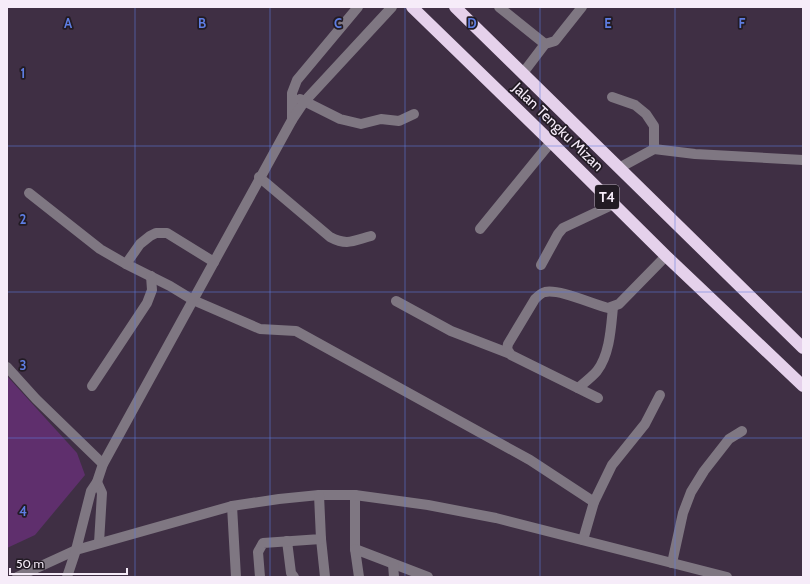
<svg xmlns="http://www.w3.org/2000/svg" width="810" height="584" viewBox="0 0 810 584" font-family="Cabin,sans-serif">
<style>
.green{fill:#5f2f6d}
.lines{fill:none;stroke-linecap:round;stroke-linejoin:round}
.minor{stroke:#7f7782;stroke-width:10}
.highway{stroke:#e5d1eb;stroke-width:12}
.grid{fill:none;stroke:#5e7de2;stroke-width:1;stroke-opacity:0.55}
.labels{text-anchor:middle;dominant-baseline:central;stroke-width:3.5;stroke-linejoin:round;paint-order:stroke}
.shield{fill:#221b24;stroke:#b6adb9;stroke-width:1}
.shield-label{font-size:14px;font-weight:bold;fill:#f6ecf9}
.street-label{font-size:15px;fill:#f6ecf9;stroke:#221b24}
.grid-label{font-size:13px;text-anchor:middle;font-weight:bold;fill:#5e7de2;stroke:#221b24;stroke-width:3.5;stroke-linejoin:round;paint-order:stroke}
</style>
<rect width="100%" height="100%" fill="#3f2f44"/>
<path class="green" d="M7 376 77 453 85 475 35 535 7 548Z"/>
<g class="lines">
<g class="minor">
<path d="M499 7 545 44"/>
<path d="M523 73 545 44 555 41 582 7"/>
<path d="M612 97 635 105 646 114 654 126V149"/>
<path d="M300 99 340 119 361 124 381 119 399 121 414 114"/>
<path d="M292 120V93L297 80 358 7"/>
<path d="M619 168 654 149 695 154 803 160"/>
<path d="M259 177 330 237C347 246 353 241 371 236"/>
<path d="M29 193 100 249 126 264"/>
<path d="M480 229 551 142"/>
<path d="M214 262 167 233H156L150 236 140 244 126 264 170 286 193 300 260 329 296 331 530 460 594 502 583 540"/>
<path d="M541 265 558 234 563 228 614 204"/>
<path d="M396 301 451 331 508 353"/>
<path d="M7 367 36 399 103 464"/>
<path d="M92 386 147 303 152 290 151 276"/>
<path d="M578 388C584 383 592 377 597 371 610 354 611 327 613 307"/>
<path d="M598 398 511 355 507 349 508 344 535 299C538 296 541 293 545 292 560 289 592 304 608 308L619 304 666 256"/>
<path d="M97 482 102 493 99 543"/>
<path d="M355 495V549L428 577"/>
<path d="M594 502 612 465 645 424 660 395"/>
<path d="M232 506 236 577"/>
<path d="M321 539 325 577"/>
<path d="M287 541 291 573 294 577"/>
<path d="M355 549 359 577"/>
<path d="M672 563 683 513 691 492 704 471 729 439 742 431"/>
<path d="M393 564 394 577"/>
<path d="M17 577 76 550 232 506 279 499 319 495H355L428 505 496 518 727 577"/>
<path d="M67 577 76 550 91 491 97 482 103 464 292 120 304 102 392 7"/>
<path d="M260 577 258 552 263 543 321 539 319 495"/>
</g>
<g class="highway">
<path d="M412 7 551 142 666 256 803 386"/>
<path d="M455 7 803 348"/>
</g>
</g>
<path class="grid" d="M135 7V577M270 7V577M405 7V577M540 7V577M675 7V577M7 146H803M7 292H803M7 438H803"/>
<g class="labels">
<rect class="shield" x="595" y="185" width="24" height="24" rx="3"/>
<g class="shield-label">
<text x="607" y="197">T4</text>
</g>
<g class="street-label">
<text transform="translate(558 127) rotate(44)">Jalan Tengku Mizan</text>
</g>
</g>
<g class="grid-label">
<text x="68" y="28">A</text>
<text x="202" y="28">B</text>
<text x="338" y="28">C</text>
<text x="472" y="28">D</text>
<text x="608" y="28">E</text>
<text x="742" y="28">F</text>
<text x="23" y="78">1</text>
<text x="23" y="224">2</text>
<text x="23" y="370">3</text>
<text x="23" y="516">4</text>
</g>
<rect width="810" height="584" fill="none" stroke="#f6ecf9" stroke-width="16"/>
<path d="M10 568v6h117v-6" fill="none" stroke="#f6ecf9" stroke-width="2"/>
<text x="16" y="568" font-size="12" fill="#f6ecf9" stroke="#221b24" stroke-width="3" paint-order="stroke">50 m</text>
</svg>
